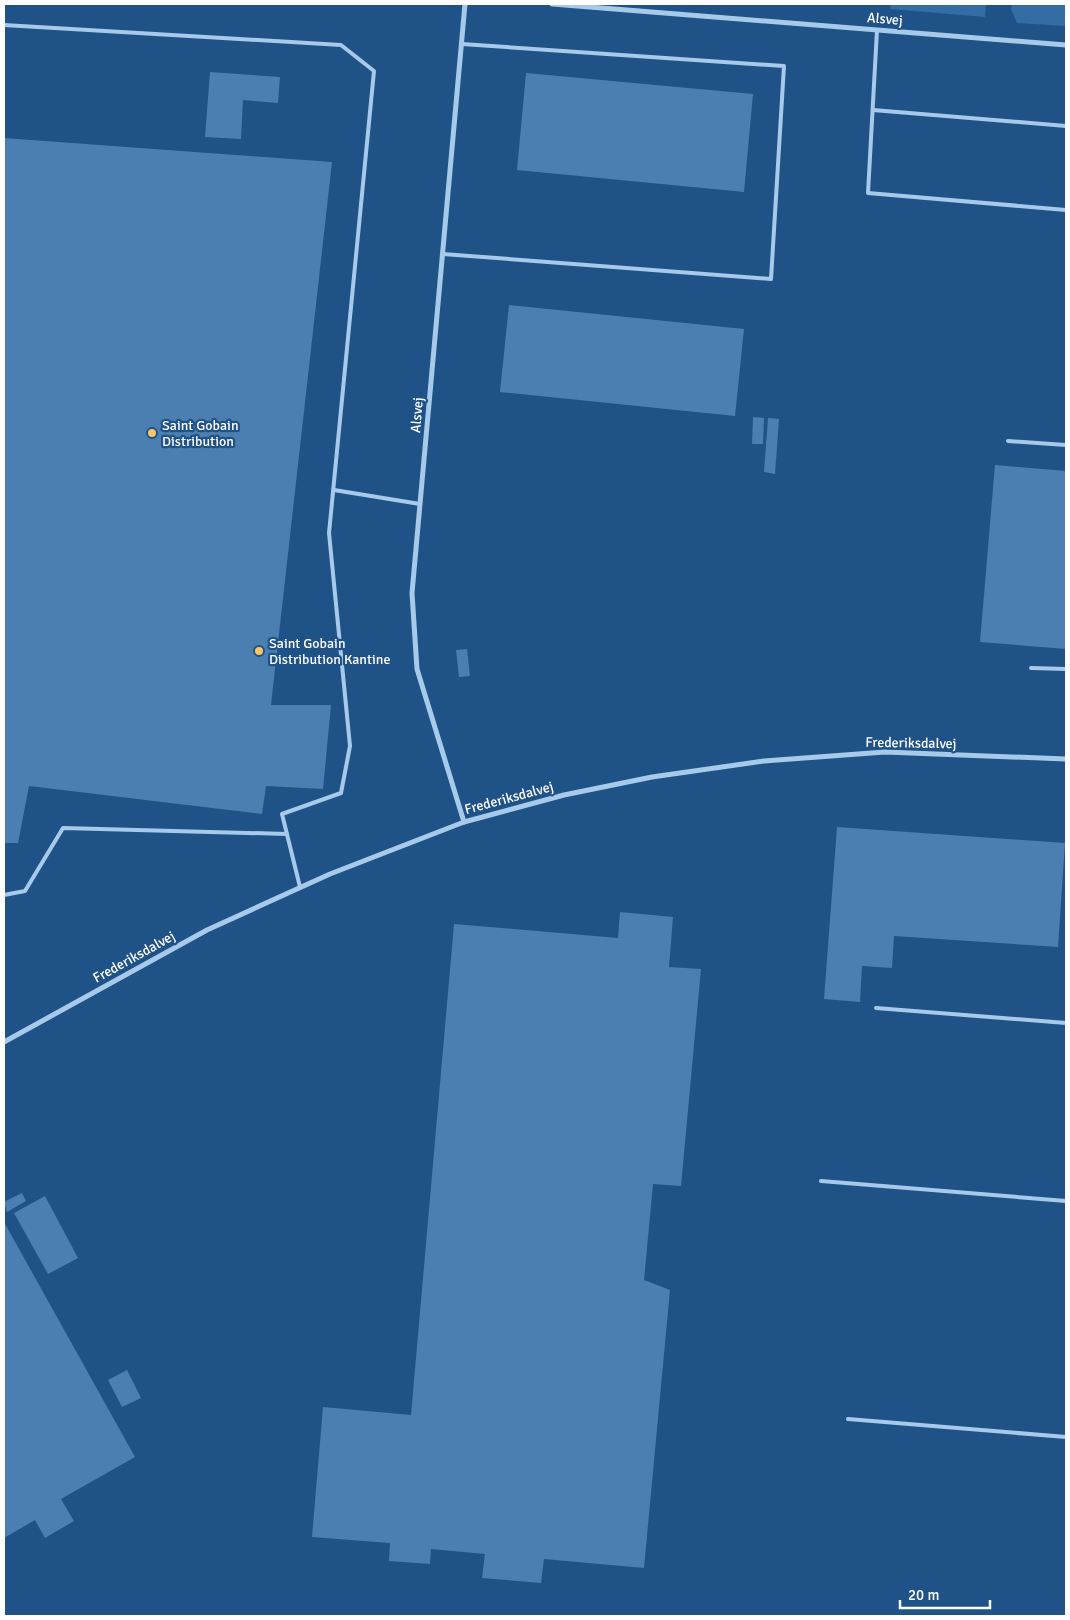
<svg xmlns="http://www.w3.org/2000/svg" width="1070" height="1620" viewBox="0 0 1070 1620" font-family="Signika,sans-serif">
<style>
.green{fill:#336da4}
.building{fill:#4b7fb1}
.lines{fill:none;stroke-linecap:round;stroke-linejoin:round}
.lane{stroke:#a8caea;stroke-width:4}
.street{stroke:#a8caea;stroke-width:5}
.poi-dot{fill:#f8c668;stroke:#1f5387;stroke-width:2}
.labels{text-anchor:middle;dominant-baseline:central;stroke-width:4.5;stroke-linejoin:round;paint-order:stroke}
.street-label{font-size:14px;fill:#fff;stroke:#1f5387}
.poi-label{font-size:14px;fill:#fff;stroke:#1f5387;text-anchor:start}
</style>
<rect width="100%" height="100%" fill="#1f5387"/>
<g class="green">
<path d="M891 4H986L985 17 890 9Z"/>
<path d="M1012 4H1066V26L1017 23 1011 9Z"/>
</g>
<g class="building">
<path d="M210 72 280 77 278 103 243 100 241 139 205 137Z"/>
<path d="M526 73 753 94 744 192 517 170Z"/>
<path d="M4 138 332 162 271 705H331L323 789 266 786 262 814 29 786 18 843H4Z"/>
<path d="M509 305 744 329 735 416 500 392Z"/>
<path d="M753 417 764 418 763 444H752Z"/>
<path d="M768 418 779 419 775 474 764 472Z"/>
<path d="M995 465 1066 471V649L980 642Z"/>
<path d="M467 649 470 676 459 677 456 650Z"/>
<path d="M837 827 1065 843 1058 947 894 936 892 968 862 966 860 1002 824 999Z"/>
<path d="M620 912 673 917 669 967 701 969 681 1186 653 1184 644 1280 670 1290 644 1568 544 1559 541 1583 482 1578 485 1554 431 1549 430 1564 389 1561 390 1543 312 1537 323 1407 411 1415 454 924 618 938Z"/>
<path d="M22 1193 26 1201 7 1212 4 1202Z"/>
<path d="M45 1196 78 1258 48 1274 14 1213Z"/>
<path d="M4 1222 135 1457 61 1499 74 1521 45 1538 35 1520 4 1538Z"/>
<path d="M127 1370 141 1398 122 1407 108 1380Z"/>
</g>
<g class="lines">
<g class="lane">
<path d="M4 25 341 45 374 71 329 533 350 746 341 793 282 814 300 887"/>
<path d="M877 30 868 193 1066 210"/>
<path d="M873 110 1066 126"/>
<path d="M443 254 771 279 784 66 462 44"/>
<path d="M1008 441 1066 445"/>
<path d="M334 490 420 504"/>
<path d="M1031 668 1066 669"/>
<path d="M4 895 25 891 63 828 287 834"/>
<path d="M876 1008 1066 1023"/>
<path d="M821 1181 1066 1201"/>
<path d="M848 1419 1066 1437"/>
</g>
<g class="street">
<path d="M552 4 1066 45"/>
<path d="M464 822 417 669 412 593 465 4"/>
<path d="M4 1042 207 930 330 874 464 822 564 795 652 777 764 761 885 752 1066 759"/>
</g>
</g>
<g class="poi-dot">
<circle cx="152" cy="433" r="5"/>
<circle cx="259" cy="651" r="5"/>
</g>
<g class="labels">
<g class="street-label">
<text transform="translate(885 19) rotate(5)">Alsvej</text>
<text transform="translate(417 415) rotate(-85)">Alsvej</text>
<text transform="translate(911 743) rotate(1)">Frederiksdalvej</text>
<text transform="translate(509 798) rotate(-15)">Frederiksdalvej</text>
<text transform="translate(134 957) rotate(-29)">Frederiksdalvej</text>
</g>
<g class="poi-label">
<text x="162" y="425">Saint Gobain<tspan x="162" dy="16">Distribution</tspan></text>
<text x="269" y="643">Saint Gobain<tspan x="269" dy="16">Distribution Kantine</tspan></text>
</g>
</g>
<rect width="1070" height="1620" fill="none" stroke="#ffffff" stroke-width="10"/>
<path d="M900 1600v8h90v-8" fill="none" stroke="#ffffff" stroke-width="2.5"/>
<text x="908" y="1600" font-size="15" fill="#ffffff" stroke="#1f5387" stroke-width="4" paint-order="stroke">20 m</text>
</svg>
